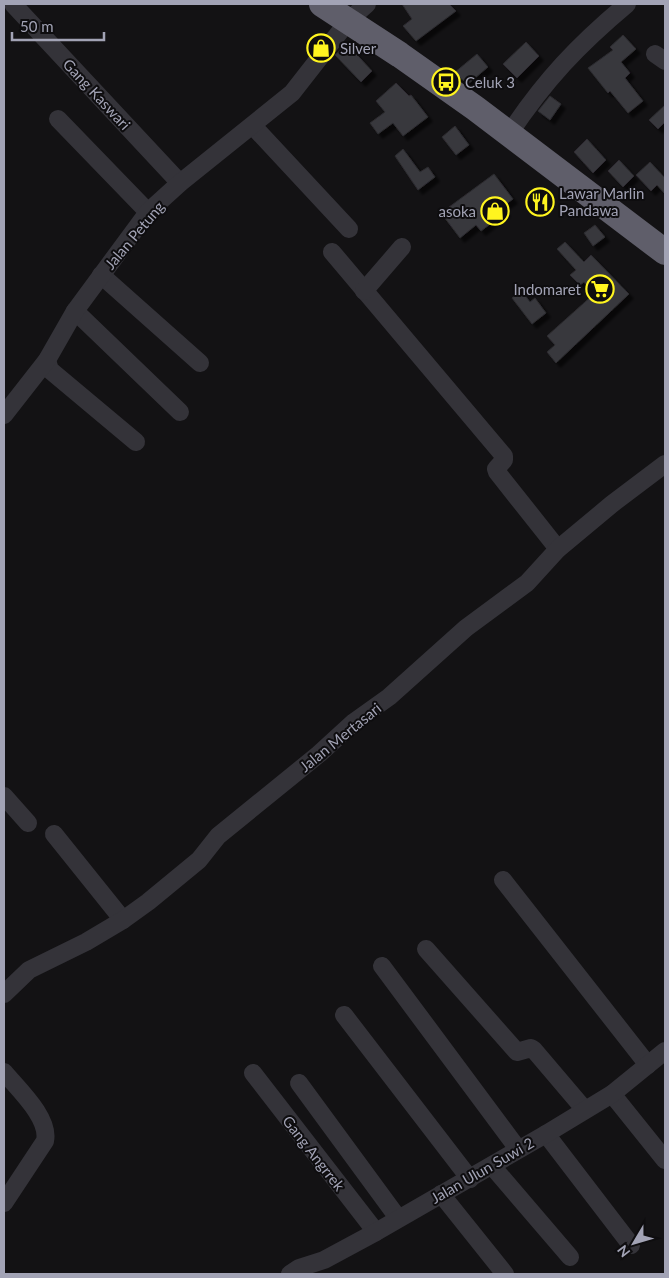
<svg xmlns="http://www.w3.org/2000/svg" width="669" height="1278" viewBox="0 0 669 1278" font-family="Lato,sans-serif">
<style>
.building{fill:#37373c;stroke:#2d2c30;filter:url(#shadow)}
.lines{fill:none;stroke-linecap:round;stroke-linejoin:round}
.minor{stroke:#343339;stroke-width:18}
.highway{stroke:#5f5e6a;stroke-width:26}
.labels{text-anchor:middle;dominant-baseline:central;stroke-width:4;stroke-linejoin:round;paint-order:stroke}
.poi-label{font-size:15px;fill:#a2a3b5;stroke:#0e0d0f;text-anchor:start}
.street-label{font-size:15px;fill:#a2a3b5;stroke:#0e0d0f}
</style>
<defs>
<filter id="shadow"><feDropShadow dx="4.5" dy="4.5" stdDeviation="1" flood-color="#0009"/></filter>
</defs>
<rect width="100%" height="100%" fill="#131214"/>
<g class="building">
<path d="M402 4H449L456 11 416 41 403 26 412 19Z"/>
<path d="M623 35 636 49 621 62 630 73 625 78 643 101 628 113 610 91 608 93 588 68 613 50 610 47Z"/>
<path d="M526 42 539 56 517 78 503 64Z"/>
<path d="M347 44 372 71 361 82 335 55Z"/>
<path d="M477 54 488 67 468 84 454 73Z"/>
<path d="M396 83 409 96 411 95 428 117 403 136 393 123 378 134 370 123 385 112 376 101Z"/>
<path d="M550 96 561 104 550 120 538 111Z"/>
<path d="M665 105V122L658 129 649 120Z"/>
<path d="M455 126 469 145 456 155 442 137Z"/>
<path d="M587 139 606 160 593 173 574 152Z"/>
<path d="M403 149 420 172 428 167 435 177 418 190 395 156Z"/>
<path d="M619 160 634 176 623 187 608 171Z"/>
<path d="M650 162 665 178V194L657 185 651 191 636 175Z"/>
<path d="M494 174 513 199 502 207 506 212 481 231 476 225 460 238 441 213Z"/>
<path d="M595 225 605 237 593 246 584 233Z"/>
<path d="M565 242 584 262 591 255 629 294 556 363 547 352 555 345 547 336 594 294 584 282 580 285 570 275 576 270 557 249Z"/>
<path d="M521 290 530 302 535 298 546 313 532 324 512 298Z"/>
</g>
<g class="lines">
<g class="minor">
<path d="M13 4 180 183"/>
<path d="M655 54 665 61"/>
<path d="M58 119 148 212"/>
<path d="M253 126 349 229"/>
<path d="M509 134C545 80 578 45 627 4"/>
<path d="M332 252 504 456V460L496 469 497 472 558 549"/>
<path d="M101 275 200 363"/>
<path d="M364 291 402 247"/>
<path d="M75 311 180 412"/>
<path d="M47 360 50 370 136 442"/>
<path d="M4 415 47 360 75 311 148 212 180 183 292 93 349 20 367 4"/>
<path d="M4 796 28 823"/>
<path d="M54 834 123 920"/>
<path d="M503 880 648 1065"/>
<path d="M426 949 517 1052 531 1048 534 1050 585 1110"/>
<path d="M382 966 518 1149"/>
<path d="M4 994 29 970 86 942 123 920 148 902 199 860 218 836 319 754 354 722 389 697 466 628 527 583 558 549 612 504 665 464"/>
<path d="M344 1015 470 1179"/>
<path d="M4 1072C18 1089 50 1118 45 1141L4 1203"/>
<path d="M253 1073 376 1232"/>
<path d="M299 1083 398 1218"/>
<path d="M612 1094 665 1160"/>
<path d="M546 1134 631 1245"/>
<path d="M492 1166 570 1257"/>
<path d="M441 1194 505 1274"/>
<path d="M290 1274 299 1268 324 1260 376 1232 546 1134 612 1094 665 1051"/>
</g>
<path class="highway" d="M322 4 400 55 475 108 665 252"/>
</g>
<defs>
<g id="shop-ring" transform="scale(1.4375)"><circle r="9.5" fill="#0e0d0f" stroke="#fff51f" stroke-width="1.5"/><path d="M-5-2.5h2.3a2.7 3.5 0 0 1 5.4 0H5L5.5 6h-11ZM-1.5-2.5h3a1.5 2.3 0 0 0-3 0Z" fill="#fff51f"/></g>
<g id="bus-ring" transform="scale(1.4375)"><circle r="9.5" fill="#0e0d0f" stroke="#fff51f" stroke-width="1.5"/><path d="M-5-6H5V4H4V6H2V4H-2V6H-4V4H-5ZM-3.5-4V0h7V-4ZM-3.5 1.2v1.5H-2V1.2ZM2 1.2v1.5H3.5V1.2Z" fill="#fff51f"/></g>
<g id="restaurant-ring" transform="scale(1.4375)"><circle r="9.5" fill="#0e0d0f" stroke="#fff51f" stroke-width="1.5"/><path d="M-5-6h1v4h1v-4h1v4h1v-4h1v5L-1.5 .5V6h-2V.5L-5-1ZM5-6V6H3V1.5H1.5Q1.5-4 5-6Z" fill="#fff51f"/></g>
<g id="supermarket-ring" transform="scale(1.4375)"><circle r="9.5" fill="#0e0d0f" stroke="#fff51f" stroke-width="1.5"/><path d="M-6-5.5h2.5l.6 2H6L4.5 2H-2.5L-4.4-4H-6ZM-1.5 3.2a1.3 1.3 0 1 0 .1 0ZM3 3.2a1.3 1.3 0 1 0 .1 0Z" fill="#fff51f"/></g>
</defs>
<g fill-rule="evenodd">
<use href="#shop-ring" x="321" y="48"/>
<use href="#bus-ring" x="446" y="82"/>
<use href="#restaurant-ring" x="540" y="202"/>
<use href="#shop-ring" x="495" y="211"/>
<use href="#supermarket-ring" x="600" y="289"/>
</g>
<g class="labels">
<g class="poi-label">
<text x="340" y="48">Silver</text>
<text x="465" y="82">Celuk 3</text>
<text x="559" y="193">Lawar Marlin<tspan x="559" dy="17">Pandawa</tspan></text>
<text x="476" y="211" text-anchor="end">asoka</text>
<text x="581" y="289" text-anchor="end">Indomaret</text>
</g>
<g class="street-label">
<text transform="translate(97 94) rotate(47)">Gang Kaswari</text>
<text transform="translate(134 235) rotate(-50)">Jalan Petung</text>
<text transform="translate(340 737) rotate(-39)">Jalan Mertasari</text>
<text transform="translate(314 1153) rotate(52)">Gang Angrrek</text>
<text transform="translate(482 1170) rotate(-30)">Jalan Ulun Suwi 2</text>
</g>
</g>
<rect width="669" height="1278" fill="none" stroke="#a2a3b5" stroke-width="10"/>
<g transform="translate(634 1243) rotate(232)" stroke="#0e0d0f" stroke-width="4" paint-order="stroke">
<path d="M0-4L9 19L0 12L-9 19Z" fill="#a2a3b5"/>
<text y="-8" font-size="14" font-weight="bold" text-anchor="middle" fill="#a2a3b5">N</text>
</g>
<path d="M12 32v8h92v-8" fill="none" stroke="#a2a3b5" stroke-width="2.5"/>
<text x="20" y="32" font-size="15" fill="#a2a3b5" stroke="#0e0d0f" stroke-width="4" paint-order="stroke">50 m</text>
</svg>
